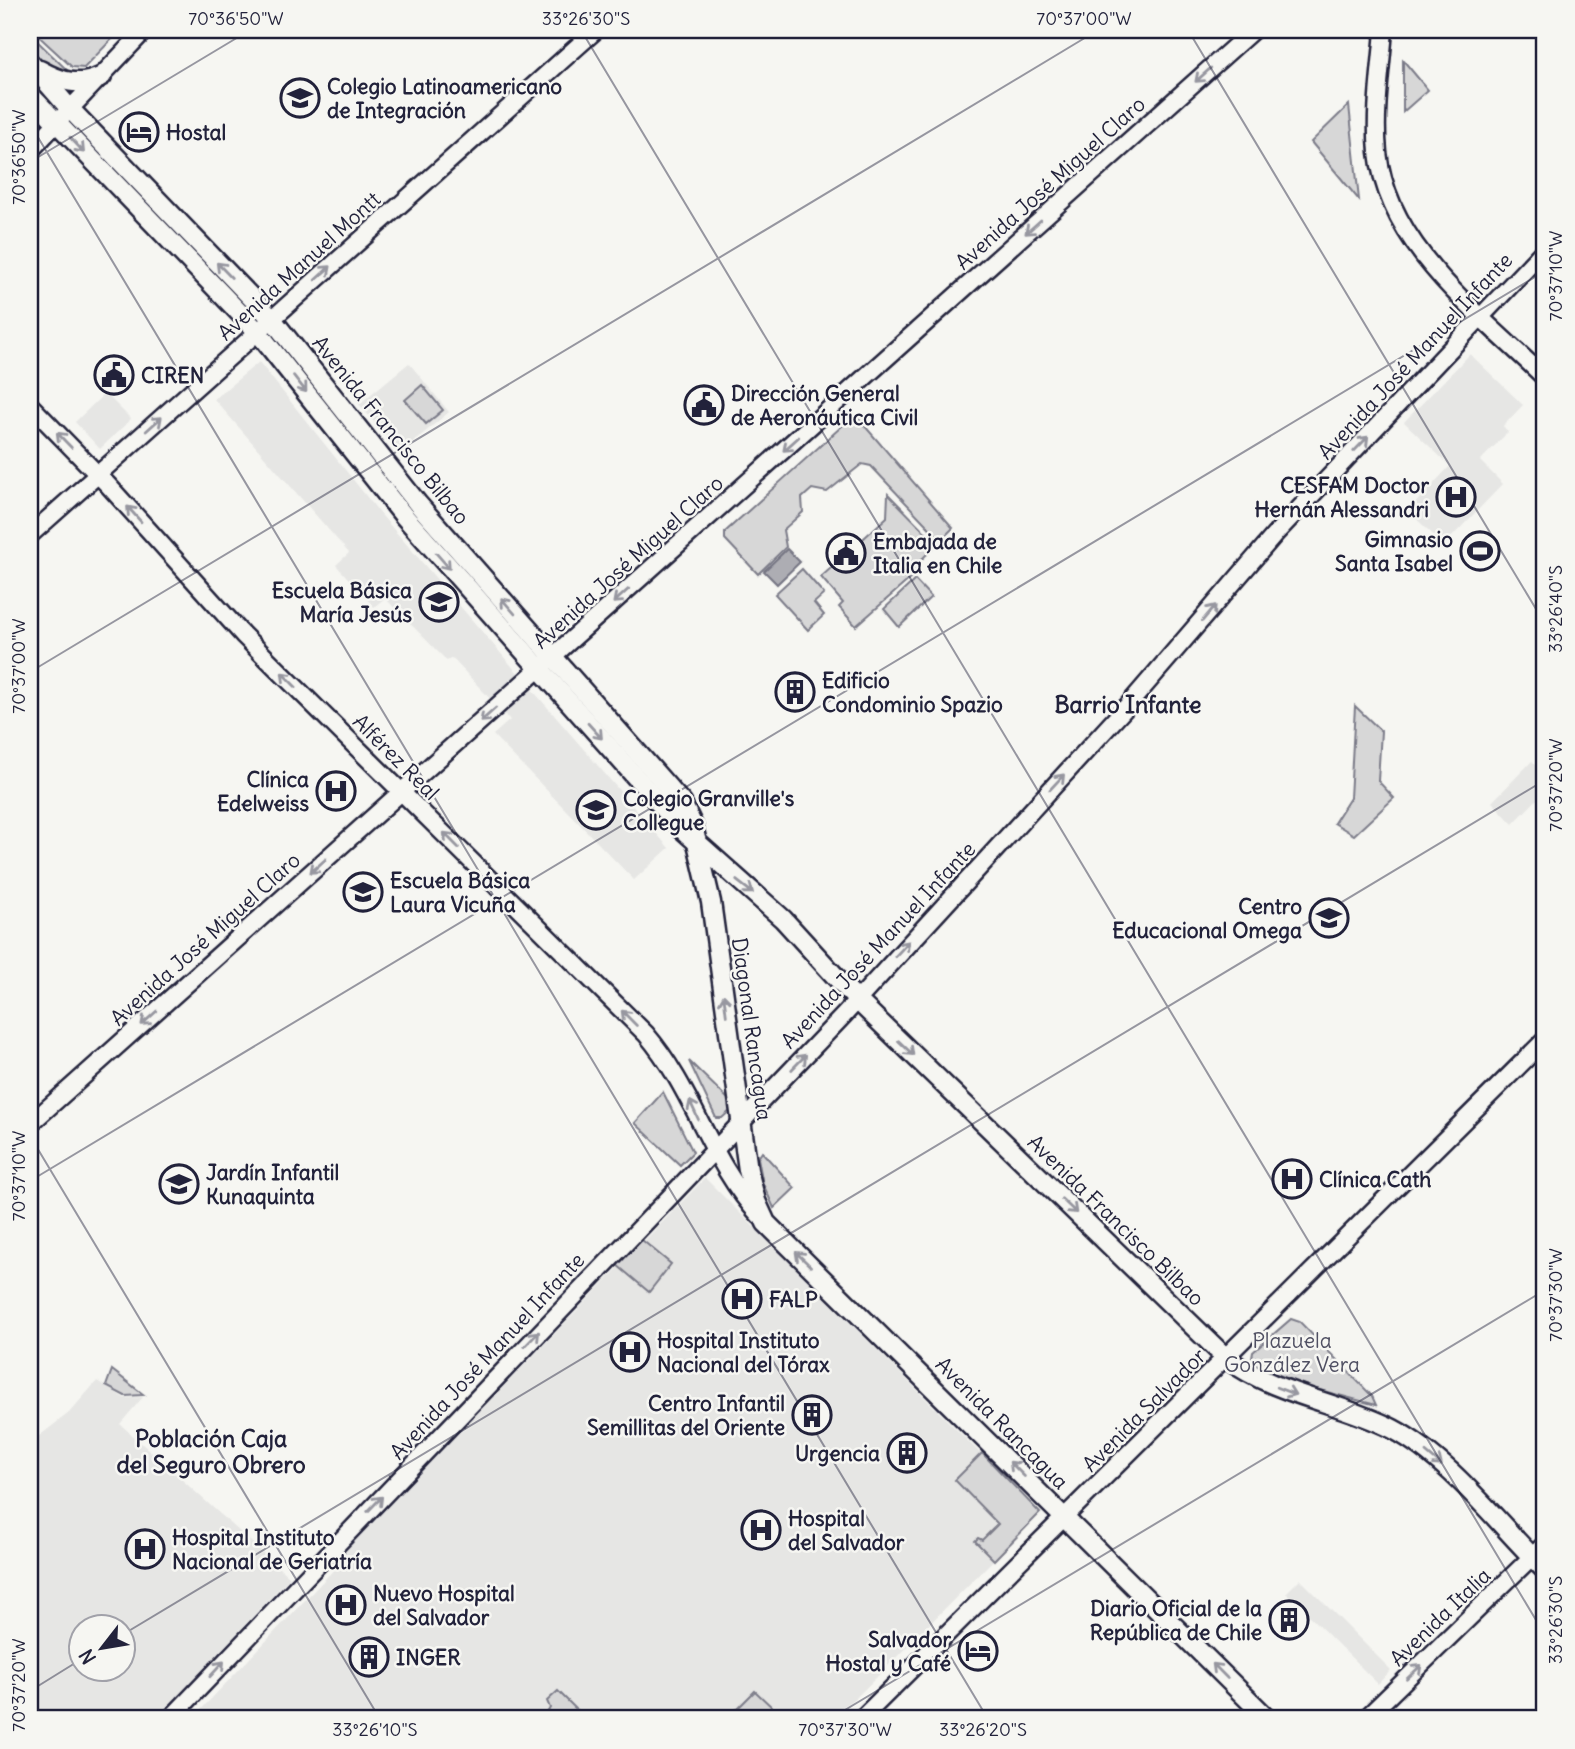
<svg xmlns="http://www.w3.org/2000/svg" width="1575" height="1749" viewBox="0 0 1575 1749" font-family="Delius,sans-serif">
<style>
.built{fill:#e6e6e4;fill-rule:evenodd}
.green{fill:#d7d7d7;stroke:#7c7c89;stroke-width:2}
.water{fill:#adadb3;stroke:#757583;stroke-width:2}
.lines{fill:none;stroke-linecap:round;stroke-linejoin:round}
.secondary-casing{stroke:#22223b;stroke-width:21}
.primary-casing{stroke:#22223b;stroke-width:23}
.secondary{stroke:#f6f6f2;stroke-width:16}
.primary{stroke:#f6f6f2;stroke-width:18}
.oneway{stroke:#9797a0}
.ticks{fill:none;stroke:#22223b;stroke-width:2;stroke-opacity:0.45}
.labels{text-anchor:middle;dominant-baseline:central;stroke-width:5;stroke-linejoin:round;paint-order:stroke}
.poi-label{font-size:21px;font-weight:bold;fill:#22223b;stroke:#f6f6f2;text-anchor:start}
.street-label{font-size:21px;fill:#22223b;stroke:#f6f6f2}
.park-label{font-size:21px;fill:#4f4f62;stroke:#f6f6f2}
.neighbourhood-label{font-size:23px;font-weight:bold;fill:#22223b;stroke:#f6f6f2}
.neatline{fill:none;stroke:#22223b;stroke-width:2.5}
.ticks-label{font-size:18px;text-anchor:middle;fill:#22223b}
</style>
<rect width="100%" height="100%" fill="#f6f6f2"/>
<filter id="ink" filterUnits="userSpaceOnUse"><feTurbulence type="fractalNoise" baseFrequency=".0143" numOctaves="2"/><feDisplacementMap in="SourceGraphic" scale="14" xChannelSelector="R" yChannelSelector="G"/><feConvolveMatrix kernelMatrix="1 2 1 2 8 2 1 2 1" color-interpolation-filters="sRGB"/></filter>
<g filter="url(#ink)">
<g class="built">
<path d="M1470 354 1523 405 1503 426 1508 432 1480 461 1503 484 1444 545 1408 511 1450 466 1404 422Z"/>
<path d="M259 362 383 517 669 848 634 880 493 735 510 720 452 658 447 661 385 598 374 607 336 565 349 553 214 399Z"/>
<path d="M409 363 449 412 400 453 359 404Z"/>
<path d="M105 393 131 419 100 449 75 422Z"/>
<path d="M1532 761 1545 774V791L1513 824 1492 802Z"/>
<path d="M705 1178 1040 1513 835 1719H192L344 1559 341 1555Z"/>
<path d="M97 1381 124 1398 143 1397 120 1424 290 1577 156 1719H30V1443L69 1413ZM80 1626H122V1668H80Z"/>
<path d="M1300 1579 1391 1670 1378 1684 1286 1593Z"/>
</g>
<g class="green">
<path d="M32 30H100L116 35 84 68 72 67Z"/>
<path d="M30 34 68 71 66 76C40 66 30 63 30 34Z"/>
<path d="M1403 60 1428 90 1403 112Z"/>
<path d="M1349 105 1359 200 1311 142Z"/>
<path d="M285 345 531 642 529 644 401 501 281 348Z"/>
<path d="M422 385 443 410 426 424 405 400Z"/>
<path d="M852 417H857L953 528 941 540 871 466 862 464 827 492 812 489 802 498 803 512 783 530 786 547 758 574 725 539V532Z"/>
<path d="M888 494 937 544 914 567 918 572 856 626 839 607 843 603 821 577 887 517Z"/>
<path d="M802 569 824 594 814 603 824 615 808 630 775 594Z"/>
<path d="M915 580 931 597 899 627 884 609Z"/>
<path d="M1355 706 1381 731 1378 781 1394 798 1354 835 1334 823 1350 798Z"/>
<path d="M689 1061 728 1099 731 1110 722 1118H716Z"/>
<path d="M663 1092 693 1152 680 1165 635 1123Z"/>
<path d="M762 1152 795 1188 774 1208 763 1184 758 1158Z"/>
<path d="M642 1240 671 1264 649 1292 617 1265Z"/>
<path d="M1291 1319 1300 1322 1372 1396 1376 1405 1312 1388 1251 1364 1253 1352Z"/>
<path d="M112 1370 144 1395 125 1396 106 1386Z"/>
<path d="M982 1453 1040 1513 994 1560 975 1541 978 1538 982 1540 998 1524 955 1480Z"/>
<path d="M558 1691 586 1719H529L535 1713H547L550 1708 547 1701Z"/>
<path d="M755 1691 774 1709 764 1719H736L731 1715Z"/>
</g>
<path class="water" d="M787 549 800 562 777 584 764 571Z"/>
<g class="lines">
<g class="secondary-casing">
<g id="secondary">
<path d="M1384 30C1381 70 1374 112 1378 152 1388 248 1481 315 1545 378"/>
<path d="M30 151 145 30"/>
<path d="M30 405 108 485 243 635 646 1034C694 1090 710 1162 760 1216"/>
<path d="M30 535 596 30"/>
<path d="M30 1124 1253 30"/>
<path d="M170 1719 844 1015 1129 704 1277 532 1545 249"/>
<path d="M861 1719 1545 1040"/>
<path d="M1365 1719 1545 1544"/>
</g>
</g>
<g class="primary-casing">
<g id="primary">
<path d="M30 63 70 109 272 319 418 504 682 803 693 826 711 902 748 1170 756 1201 766 1223 1268 1719"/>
<path d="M40 70C61 82 79 87 102 76"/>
<path d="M30 95 257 331 404 516 682 829 783 919 856 999 1226 1358C1277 1396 1338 1401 1393 1429 1450 1459 1499 1525 1545 1570"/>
</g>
</g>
<use href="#secondary" class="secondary"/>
<use href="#primary" class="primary"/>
</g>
<defs><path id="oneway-shaft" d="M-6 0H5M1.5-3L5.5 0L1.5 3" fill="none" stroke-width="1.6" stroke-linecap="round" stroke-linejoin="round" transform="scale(1.75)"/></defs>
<g class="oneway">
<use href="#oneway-shaft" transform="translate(1203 75) rotate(138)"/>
<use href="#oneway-shaft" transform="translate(77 145) rotate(47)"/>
<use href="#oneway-shaft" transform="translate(1033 227) rotate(138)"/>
<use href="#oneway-shaft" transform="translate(224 270) rotate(-134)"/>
<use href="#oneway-shaft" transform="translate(323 273) rotate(-42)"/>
<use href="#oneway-shaft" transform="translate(300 384) rotate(52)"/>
<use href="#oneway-shaft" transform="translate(154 424) rotate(-42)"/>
<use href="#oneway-shaft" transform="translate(64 440) rotate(-134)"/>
<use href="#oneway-shaft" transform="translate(791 444) rotate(138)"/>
<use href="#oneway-shaft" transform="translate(1361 444) rotate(-46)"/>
<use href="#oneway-shaft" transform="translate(134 514) rotate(-132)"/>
<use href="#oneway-shaft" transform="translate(443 561) rotate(49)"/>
<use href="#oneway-shaft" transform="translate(621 596) rotate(138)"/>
<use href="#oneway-shaft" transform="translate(508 606) rotate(-131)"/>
<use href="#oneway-shaft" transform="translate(1209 613) rotate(-50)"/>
<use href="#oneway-shaft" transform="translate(289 680) rotate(-135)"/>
<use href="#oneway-shaft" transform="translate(488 715) rotate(138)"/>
<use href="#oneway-shaft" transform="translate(595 731) rotate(48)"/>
<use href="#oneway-shaft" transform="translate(1057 782) rotate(-47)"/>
<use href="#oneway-shaft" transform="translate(451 840) rotate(-135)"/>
<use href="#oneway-shaft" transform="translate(318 866) rotate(138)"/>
<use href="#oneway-shaft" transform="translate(745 887) rotate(38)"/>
<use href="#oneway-shaft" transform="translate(902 949) rotate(-47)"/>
<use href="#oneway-shaft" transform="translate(725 1005) rotate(-97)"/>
<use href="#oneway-shaft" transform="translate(149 1018) rotate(138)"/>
<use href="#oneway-shaft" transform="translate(629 1018) rotate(-135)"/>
<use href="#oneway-shaft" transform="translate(906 1048) rotate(44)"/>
<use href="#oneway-shaft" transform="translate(799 1062) rotate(-46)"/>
<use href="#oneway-shaft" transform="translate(694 1110) rotate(-115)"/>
<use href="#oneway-shaft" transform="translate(1069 1206) rotate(44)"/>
<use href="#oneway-shaft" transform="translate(803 1259) rotate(-136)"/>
<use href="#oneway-shaft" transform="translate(532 1339) rotate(-46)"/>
<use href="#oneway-shaft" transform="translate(1286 1391) rotate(21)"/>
<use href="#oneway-shaft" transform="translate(1434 1459) rotate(40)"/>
<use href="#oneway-shaft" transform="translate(1017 1469) rotate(-135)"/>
<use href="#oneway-shaft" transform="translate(375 1504) rotate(-46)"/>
<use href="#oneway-shaft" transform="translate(217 1669) rotate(-47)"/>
<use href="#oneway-shaft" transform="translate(1220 1671) rotate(-135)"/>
<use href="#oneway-shaft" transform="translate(1414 1672) rotate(-44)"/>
</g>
</g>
<path class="ticks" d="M581 30 1545 1635M1188 30 1545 624M30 124 988 1719M30 162 250 30M30 672 1098 30M30 1136 380 1719M30 1181 1545 271M122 1635 1545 780M30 1691 80 1660M830 1719 1545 1290"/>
<defs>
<g id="school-ring" transform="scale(2.0125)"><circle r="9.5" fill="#f6f6f2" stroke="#22223b" stroke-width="1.5"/><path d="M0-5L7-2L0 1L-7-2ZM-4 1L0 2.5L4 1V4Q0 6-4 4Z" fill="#22223b"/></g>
<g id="hotel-ring" transform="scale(2.0125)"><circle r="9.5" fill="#f6f6f2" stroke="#22223b" stroke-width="1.5"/><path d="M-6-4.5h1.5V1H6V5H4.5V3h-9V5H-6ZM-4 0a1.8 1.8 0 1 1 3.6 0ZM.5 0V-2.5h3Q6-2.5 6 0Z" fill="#22223b"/></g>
<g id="civic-ring" transform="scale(2.0125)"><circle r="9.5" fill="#f6f6f2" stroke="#22223b" stroke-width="1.5"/><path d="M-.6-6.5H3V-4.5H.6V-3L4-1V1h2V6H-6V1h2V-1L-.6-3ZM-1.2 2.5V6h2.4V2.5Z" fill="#22223b"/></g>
<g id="hospital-ring" transform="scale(2.0125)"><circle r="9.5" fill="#f6f6f2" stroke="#22223b" stroke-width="1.5"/><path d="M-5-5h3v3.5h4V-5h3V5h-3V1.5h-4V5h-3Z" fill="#22223b"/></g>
<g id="stadium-ring" transform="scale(2.0125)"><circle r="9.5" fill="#f6f6f2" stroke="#22223b" stroke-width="1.5"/><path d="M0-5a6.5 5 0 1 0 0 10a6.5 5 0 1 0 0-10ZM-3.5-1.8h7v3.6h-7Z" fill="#22223b"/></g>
<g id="building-ring" transform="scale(2.0125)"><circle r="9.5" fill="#f6f6f2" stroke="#22223b" stroke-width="1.5"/><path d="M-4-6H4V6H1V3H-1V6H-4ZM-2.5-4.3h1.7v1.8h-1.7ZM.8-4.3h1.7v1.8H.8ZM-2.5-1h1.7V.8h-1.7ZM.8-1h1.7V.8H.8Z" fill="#22223b"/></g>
</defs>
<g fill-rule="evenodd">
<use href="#school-ring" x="300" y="98"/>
<use href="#hotel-ring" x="139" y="132"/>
<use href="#civic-ring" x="114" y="375"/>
<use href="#civic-ring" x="704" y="405"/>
<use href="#hospital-ring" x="1456" y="497"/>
<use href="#stadium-ring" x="1480" y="551"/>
<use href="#civic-ring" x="846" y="553"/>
<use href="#school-ring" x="439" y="602"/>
<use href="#building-ring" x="795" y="692"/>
<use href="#hospital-ring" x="336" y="791"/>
<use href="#school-ring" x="596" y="810"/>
<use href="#school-ring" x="363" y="892"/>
<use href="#school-ring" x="1329" y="918"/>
<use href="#hospital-ring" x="1292" y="1179"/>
<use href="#school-ring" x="179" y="1184"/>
<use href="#hospital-ring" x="742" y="1299"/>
<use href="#hospital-ring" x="630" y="1352"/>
<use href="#building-ring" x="812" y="1415"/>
<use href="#building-ring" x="907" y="1453"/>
<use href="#hospital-ring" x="761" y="1530"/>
<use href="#hospital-ring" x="145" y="1549"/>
<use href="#hospital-ring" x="346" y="1605"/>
<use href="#building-ring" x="1289" y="1620"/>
<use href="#hotel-ring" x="978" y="1651"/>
<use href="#building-ring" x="369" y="1657"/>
</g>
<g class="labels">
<g class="poi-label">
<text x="327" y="86">Colegio Latinoamericano<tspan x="327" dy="24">de Integración</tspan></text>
<text x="166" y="132">Hostal</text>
<text x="141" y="375">CIREN</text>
<text x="731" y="393">Dirección General<tspan x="731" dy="24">de Aeronáutica Civil</tspan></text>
<text x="1429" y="485" text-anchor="end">CESFAM Doctor<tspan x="1429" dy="24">Hernán Alessandri</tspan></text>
<text x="1453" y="539" text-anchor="end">Gimnasio<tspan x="1453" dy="24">Santa Isabel</tspan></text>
<text x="873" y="541">Embajada de<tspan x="873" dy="24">Italia en Chile</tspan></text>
<text x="412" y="590" text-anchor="end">Escuela Básica<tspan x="412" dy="24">María Jesús</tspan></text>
<text x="822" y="680">Edificio<tspan x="822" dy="24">Condominio Spazio</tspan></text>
<text x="309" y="779" text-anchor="end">Clínica<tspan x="309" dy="24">Edelweiss</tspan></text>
<text x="623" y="798">Colegio Granville's<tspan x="623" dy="24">Collegue</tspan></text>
<text x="390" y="880">Escuela Básica<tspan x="390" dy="24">Laura Vicuña</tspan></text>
<text x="1302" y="906" text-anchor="end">Centro<tspan x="1302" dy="24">Educacional Omega</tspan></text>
<text x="206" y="1172">Jardín Infantil<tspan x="206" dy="24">Kunaquinta</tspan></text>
<text x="1319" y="1179">Clínica Cath</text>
<text x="769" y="1299">FALP</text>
<text x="657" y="1340">Hospital Instituto<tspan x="657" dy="24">Nacional del Tórax</tspan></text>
<text x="785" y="1403" text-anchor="end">Centro Infantil<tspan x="785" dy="24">Semillitas del Oriente</tspan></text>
<text x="880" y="1453" text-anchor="end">Urgencia</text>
<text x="788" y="1518">Hospital<tspan x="788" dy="24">del Salvador</tspan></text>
<text x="172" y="1537">Hospital Instituto<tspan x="172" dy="24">Nacional de Geriatría</tspan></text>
<text x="373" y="1593">Nuevo Hospital<tspan x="373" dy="24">del Salvador</tspan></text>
<text x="1262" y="1608" text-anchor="end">Diario Oficial de la<tspan x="1262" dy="24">República de Chile</tspan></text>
<text x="951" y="1639" text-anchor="end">Salvador<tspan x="951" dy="24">Hostal y Café</tspan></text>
<text x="396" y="1657">INGER</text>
</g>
<g class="street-label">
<text transform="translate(1050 183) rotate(-42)">Avenida José Miguel Claro</text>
<text transform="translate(299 266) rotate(-42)">Avenida Manuel Montt</text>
<text transform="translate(1415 356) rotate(-47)">Avenida José Manuel Infante</text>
<text transform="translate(391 430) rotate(51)">Avenida Francisco Bilbao</text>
<text transform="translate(628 562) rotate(-42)">Avenida José Miguel Claro</text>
<text transform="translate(396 757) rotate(45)">Alférez Real</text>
<text transform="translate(205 939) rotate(-42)">Avenida José Miguel Claro</text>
<text transform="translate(878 945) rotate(-47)">Avenida José Manuel Infante</text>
<text transform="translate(752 1029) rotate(82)">Diagonal Rancagua</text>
<text transform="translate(1116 1220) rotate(44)">Avenida Francisco Bilbao</text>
<text transform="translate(487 1356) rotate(-47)">Avenida José Manuel Infante</text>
<text transform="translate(1144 1410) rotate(-45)">Avenida Salvador</text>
<text transform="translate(1002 1423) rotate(45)">Avenida Rancagua</text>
<text transform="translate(1440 1617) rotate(-44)">Avenida Italia</text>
</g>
<g class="park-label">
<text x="1292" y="1340">Plazuela<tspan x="1292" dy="24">González Vera</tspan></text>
</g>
<g class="neighbourhood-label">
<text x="1128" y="704">Barrio Infante</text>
<text x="211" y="1438">Población Caja<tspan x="211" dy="26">del Seguro Obrero</tspan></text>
</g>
</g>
<rect width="1575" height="1749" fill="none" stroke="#f6f6f2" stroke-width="77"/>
<g transform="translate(102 1648) rotate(239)"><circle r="33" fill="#f6f6f2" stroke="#a1a1a9" stroke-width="2"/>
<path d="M0-5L12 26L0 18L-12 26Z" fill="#22223b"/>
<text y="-10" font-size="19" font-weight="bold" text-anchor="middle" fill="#22223b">N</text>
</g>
<rect x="38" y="38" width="1498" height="1672" class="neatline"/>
<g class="ticks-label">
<text x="236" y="25">70°36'50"W</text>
<text x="586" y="25">33°26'30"S</text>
<text x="1084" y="25">70°37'00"W</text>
<text transform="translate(19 157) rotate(-90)" y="6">70°36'50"W</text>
<text transform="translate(1556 276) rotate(-90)" y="6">70°37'10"W</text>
<text transform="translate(1556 609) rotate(-90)" y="6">33°26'40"S</text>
<text transform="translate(19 666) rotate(-90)" y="6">70°37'00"W</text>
<text transform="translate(1556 785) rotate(-90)" y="6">70°37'20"W</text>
<text transform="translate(19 1176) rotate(-90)" y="6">70°37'10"W</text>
<text transform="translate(1556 1295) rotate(-90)" y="6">70°37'30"W</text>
<text transform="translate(1556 1620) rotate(-90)" y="6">33°26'30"S</text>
<text transform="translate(19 1685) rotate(-90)" y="6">70°37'20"W</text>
<text x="375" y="1736">33°26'10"S</text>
<text x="845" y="1736">70°37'30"W</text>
<text x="983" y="1736">33°26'20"S</text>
</g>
</svg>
